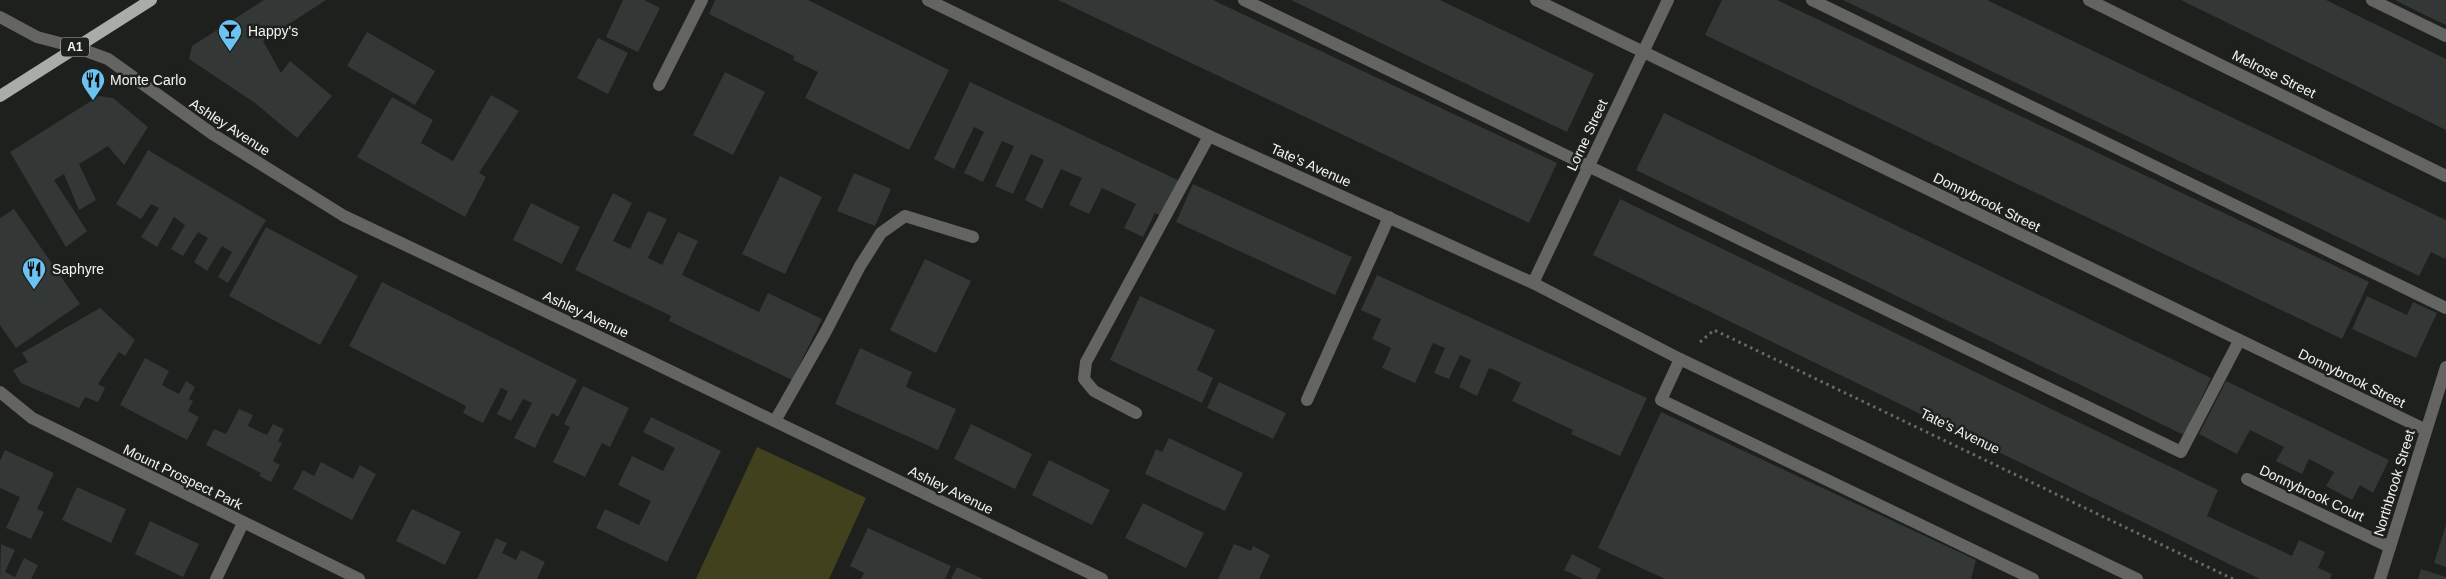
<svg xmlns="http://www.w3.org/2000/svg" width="2446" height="579" viewBox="0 0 2446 579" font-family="Arial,sans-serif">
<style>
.green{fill:#42411e}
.building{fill:#333735}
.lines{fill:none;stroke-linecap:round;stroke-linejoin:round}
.path{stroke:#676967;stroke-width:3;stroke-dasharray:2.5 4;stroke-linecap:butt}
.minor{stroke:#646563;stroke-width:12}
.major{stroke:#aaaca9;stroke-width:12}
.labels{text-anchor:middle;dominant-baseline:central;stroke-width:5;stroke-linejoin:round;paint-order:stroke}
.shield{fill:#1d201d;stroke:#b3b4b3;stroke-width:1}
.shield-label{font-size:12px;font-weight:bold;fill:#f3f4f3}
.poi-label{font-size:14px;fill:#f3f4f3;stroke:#1d201d;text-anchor:start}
.street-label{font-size:14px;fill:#f3f4f3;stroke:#1d201d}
</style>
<rect width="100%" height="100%" fill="#1d201d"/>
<path class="green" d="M757 447 866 498 829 579H696Z"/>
<g class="building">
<path d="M264 0H326L263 41 281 73 290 61 332 96 297 138 255 103 189 59 192 46Z"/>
<path d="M623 0H644L660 8 638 52 606 37Z"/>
<path d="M715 0H808L949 70 909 150 805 98 818 72 793 60 794 56 709 14Z"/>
<path d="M1058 0H1213L1557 163 1529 223Z"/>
<path d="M1291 0H1440L1594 74 1567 132Z"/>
<path d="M1722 0H1777L2369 282 2342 339 1705 35Z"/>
<path d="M1843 0H1987L2446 220V256L2445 259 2431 252 2419 276Z"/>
<path d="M2181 0H2326L2446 59V130Z"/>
<path d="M2395 0H2446V25L2427 16Z"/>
<path d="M367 32 435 71 415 105 347 66Z"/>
<path d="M598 38 628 53 608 94 577 78Z"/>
<path d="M725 72 765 92 733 155 693 135Z"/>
<path d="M970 82 1180 181 1163 217 1155 213 1143 237 1124 228 1136 204 1102 188 1089 214 1069 205 1082 178 1061 169 1042 209 1025 200 1044 160 1031 154 1013 194 995 186 1014 146 1002 141 983 182 964 173 984 132 974 127 954 169 934 159Z"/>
<path d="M491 95 519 111 479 173 486 177 465 217 357 157 392 97 433 120 421 143 453 161Z"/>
<path d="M99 96 113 98 148 127 124 165 108 146 79 164 96 200 79 210 64 174 54 180 87 231 66 247 10 152Z"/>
<path d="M1664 113 2211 378 2184 435 1636 170Z"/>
<path d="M148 150 266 220 228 283 218 277 232 252 222 246 207 271 194 262 208 238 198 232 183 256 171 249 185 225 174 217 157 247 141 237 159 208 151 204 141 219 116 204Z"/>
<path d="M854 173 891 189 875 226 837 211Z"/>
<path d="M780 176 822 197 785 274 742 254Z"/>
<path d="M1193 184 1352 257 1335 295 1176 222Z"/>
<path d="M613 193 632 203 613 241 630 249 648 211 667 219 648 258 662 265 678 232 698 241 682 275 759 312 768 293 822 319 792 380 669 321 671 316 575 270Z"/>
<path d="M1620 199 2218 490 2207 516 2292 556 2299 540 2325 552 2318 568 2332 574 2330 579H2260L1593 255Z"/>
<path d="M531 203 580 227 562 264 513 240Z"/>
<path d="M14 209 80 304 16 348 0 325V218Z"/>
<path d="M266 227 358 276 320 345 229 296Z"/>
<path d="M925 259 971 281 936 353 890 330Z"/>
<path d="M1377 275 1647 398 1620 456 1571 434 1573 430 1512 401 1521 383 1497 371 1489 368 1477 396 1459 387 1471 360 1460 355 1449 379 1434 373 1445 348 1433 343 1415 383 1382 368 1391 348 1372 339 1381 319 1361 310Z"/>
<path d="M382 282 577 380 558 417 552 413 535 448 514 438 532 403 523 399 511 421 497 414 508 391 501 388 483 423 463 413 466 406 349 346Z"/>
<path d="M1140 296 1215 330 1197 370 1213 378 1202 403 1110 360Z"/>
<path d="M2367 296 2407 315 2413 302 2437 313 2416 358 2352 329Z"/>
<path d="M100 308 135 340 125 356 119 352 98 384 105 388 98 402 85 397 79 408 21 383 13 370 28 362 22 353Z"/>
<path d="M860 348 912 372 906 387 956 409 938 450 835 404Z"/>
<path d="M145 358 169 371 162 385 169 389 179 394 186 381 195 387 189 399 193 401 188 411 199 417 187 440 120 405Z"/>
<path d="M2226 381 2389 460 2373 493 2360 485 2352 500 2326 486 2334 472 2309 459 2302 474 2276 461 2284 447 2250 430 2237 454 2199 434Z"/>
<path d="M1219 382 1286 413 1273 439 1207 408Z"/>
<path d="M583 386 629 408 610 447 602 443 585 477 553 462 570 427 564 424Z"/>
<path d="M239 409 253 415 248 426 258 431 267 435 273 424 284 429 278 441 282 443 273 461 280 465 271 482 259 476 261 473 206 445 214 429 226 434Z"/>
<path d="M1661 412 1976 560 1971 579H1665L1598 548Z"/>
<path d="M651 417 721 451 667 562 596 528 605 509 639 525 651 501 618 485 632 456 663 471 675 448 643 432Z"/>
<path d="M971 424 1032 454 1015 489 954 459Z"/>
<path d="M1169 438 1243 473 1225 511 1145 474 1156 449 1162 452Z"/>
<path d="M5 450 54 473 37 509 44 512 31 539 6 528 20 497 0 488V461Z"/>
<path d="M1049 460 1110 490 1092 525 1032 495Z"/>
<path d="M321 462 353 479 360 465 376 474 352 520 293 489 303 470 314 476Z"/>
<path d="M77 487 126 509 111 543 62 520Z"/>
<path d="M1143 503 1204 533 1186 568 1125 538Z"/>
<path d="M412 509 461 532 445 565 396 541Z"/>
<path d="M150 521 199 544 183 577 135 554Z"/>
<path d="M2446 525V567L2434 563Z"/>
<path d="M868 528 951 566 945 579H861L864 573 850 566Z"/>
<path d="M496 538 507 543 502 553 516 560 521 550 545 562 537 579H477Z"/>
<path d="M1 544 15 550 5 572 15 577 24 558 38 565 31 579H0Z"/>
<path d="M1234 544 1251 551 1253 546 1270 555 1259 579H1218Z"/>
<path d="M1572 554 1601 569 1596 579H1583L1564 570Z"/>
<path d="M957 567 983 579H951Z"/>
<path d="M2421 569 2446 577V579H2418Z"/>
</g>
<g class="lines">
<path class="path" d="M1700 342 1714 330 2233 579"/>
<g class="minor">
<path d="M928 0 1209 136 1533 283 1680 359 2137 579"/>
<path d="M1244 0 2181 452 2239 341"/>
<path d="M1536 0 2426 430"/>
<path d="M1812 0 2446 308"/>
<path d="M2089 0 2446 176"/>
<path d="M2372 0 2446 36"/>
<path d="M0 17 37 37 75 47 108 59 214 135 344 216 629 351 1102 579"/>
<path d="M659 85 702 0"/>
<path d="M1533 283 1668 0"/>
<path d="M1680 359 1661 400 2033 579"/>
<path d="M0 392 32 418 359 579"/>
<path d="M1307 400 1389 217"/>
<path d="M1136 413 1094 391 1084 379 1086 362 1209 136"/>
<path d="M775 421 825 333 860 266 881 233 905 216 973 237"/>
<path d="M2247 479 2390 547"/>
<path d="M216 579 243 523"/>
<path d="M2380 579 2446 367"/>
</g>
<path class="major" d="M0 96 151 0"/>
</g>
<defs>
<g id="bar-pin" transform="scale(1.25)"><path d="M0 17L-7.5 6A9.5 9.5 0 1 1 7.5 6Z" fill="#6cc3f2" stroke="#1d201d"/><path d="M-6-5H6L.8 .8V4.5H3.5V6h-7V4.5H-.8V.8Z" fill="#111"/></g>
<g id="restaurant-pin" transform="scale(1.25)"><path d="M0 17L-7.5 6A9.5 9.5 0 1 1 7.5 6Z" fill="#6cc3f2" stroke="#1d201d"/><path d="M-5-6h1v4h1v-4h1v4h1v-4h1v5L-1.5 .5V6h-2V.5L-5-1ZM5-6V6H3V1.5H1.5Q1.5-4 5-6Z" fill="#111"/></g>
</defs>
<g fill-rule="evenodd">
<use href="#bar-pin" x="230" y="31"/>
<use href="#restaurant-pin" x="93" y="80"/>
<use href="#restaurant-pin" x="34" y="269"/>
</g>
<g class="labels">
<rect class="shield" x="61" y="37.5" width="28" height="19" rx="4"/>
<g class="shield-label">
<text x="75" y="47">A1</text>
</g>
<g class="poi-label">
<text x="248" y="31">Happy's</text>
<text x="110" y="80">Monte Carlo</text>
<text x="52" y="269">Saphyre</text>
</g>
<g class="street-label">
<text transform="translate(2274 74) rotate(26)">Melrose Street</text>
<text transform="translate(230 127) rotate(33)">Ashley Avenue</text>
<text transform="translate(1587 135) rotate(-65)">Lorne Street</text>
<text transform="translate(1311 165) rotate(24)">Tate's Avenue</text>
<text transform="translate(1987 202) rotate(26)">Donnybrook Street</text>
<text transform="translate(586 314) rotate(25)">Ashley Avenue</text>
<text transform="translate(2352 378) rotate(26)">Donnybrook Street</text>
<text transform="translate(1960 431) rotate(26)">Tate's Avenue</text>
<text transform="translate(183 477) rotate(26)">Mount Prospect Park</text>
<text transform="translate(2394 483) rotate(-73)">Northbrook Street</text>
<text transform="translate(951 490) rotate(26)">Ashley Avenue</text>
<text transform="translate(2312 493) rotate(25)">Donnybrook Court</text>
</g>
</g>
</svg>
